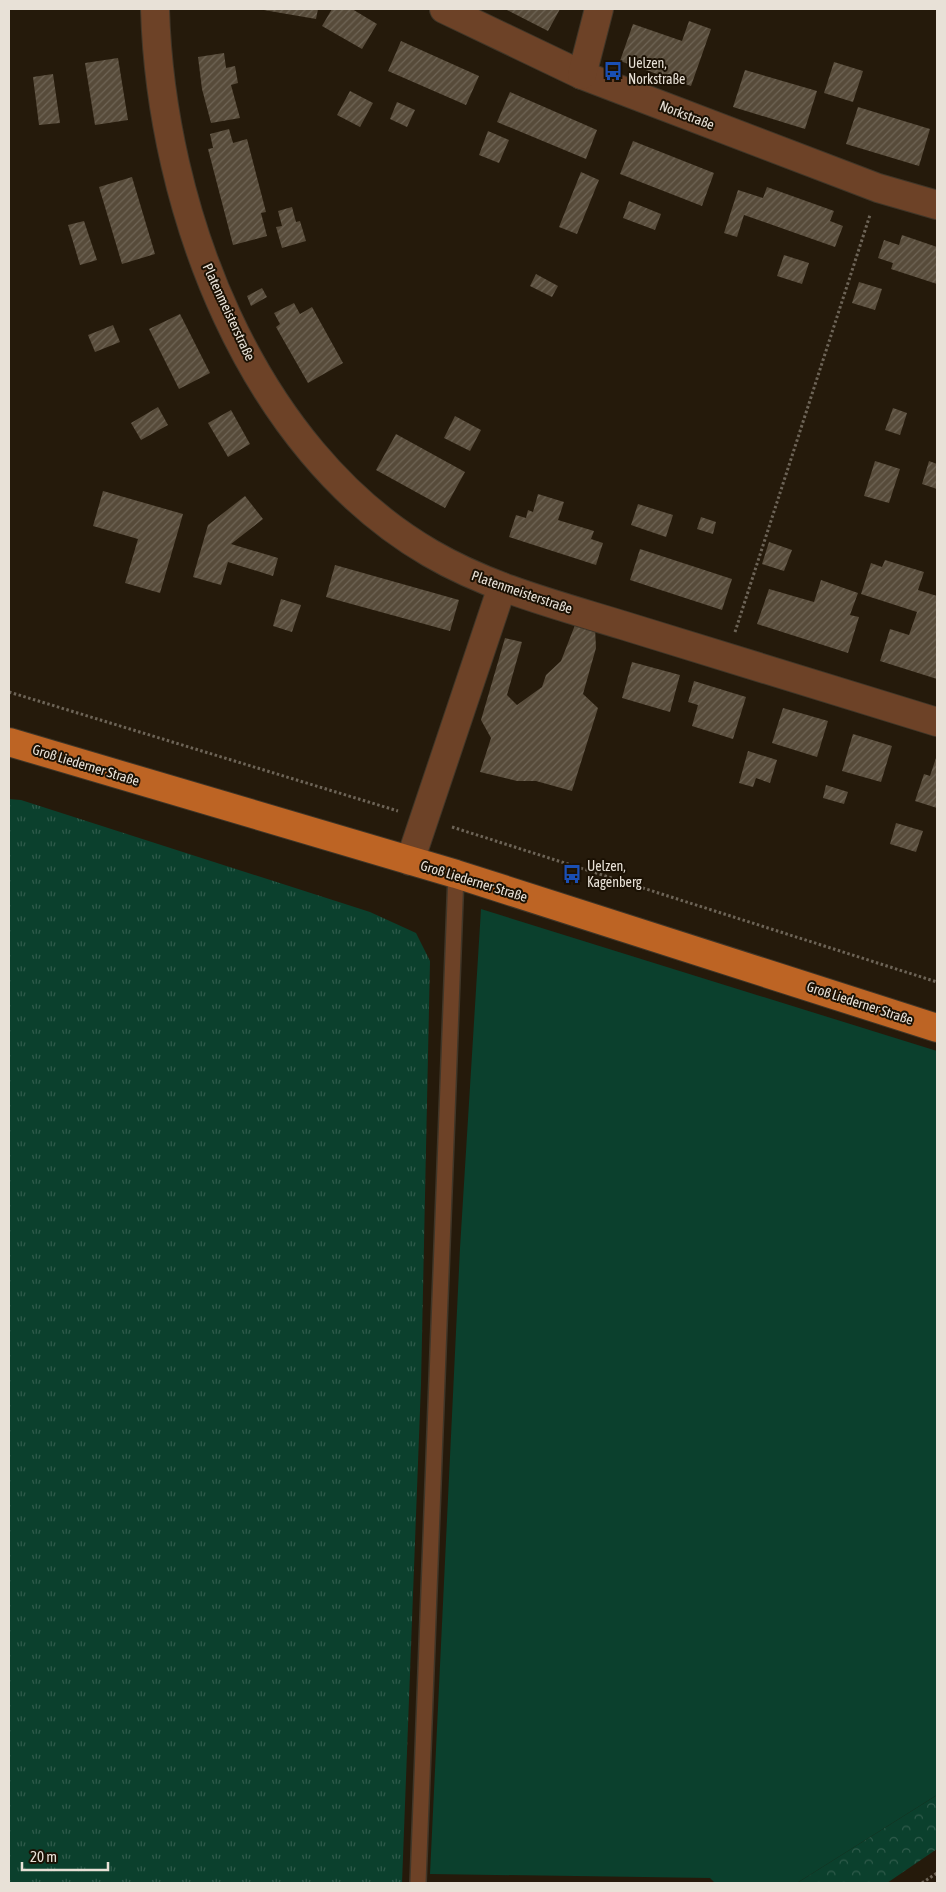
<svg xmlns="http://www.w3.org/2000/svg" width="946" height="1892" viewBox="0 0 946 1892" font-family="'Asap Condensed',sans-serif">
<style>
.grass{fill:url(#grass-tufts)}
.forest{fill:url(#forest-crowns)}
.garden{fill:#0b402d}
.building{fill:url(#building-hatch)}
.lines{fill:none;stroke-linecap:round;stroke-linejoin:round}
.lane-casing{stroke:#403628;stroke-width:18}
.street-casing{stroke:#403628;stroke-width:30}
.primary-casing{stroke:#403628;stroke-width:30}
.path{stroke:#6d6457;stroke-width:3;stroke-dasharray:2.5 2.5;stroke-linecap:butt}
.lane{stroke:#6d4227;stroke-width:15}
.street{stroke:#6d4227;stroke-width:28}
.primary{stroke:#bd6424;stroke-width:28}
.labels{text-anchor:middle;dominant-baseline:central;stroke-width:4;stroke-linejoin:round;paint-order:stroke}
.poi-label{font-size:14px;fill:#e8e1d7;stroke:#1b1104;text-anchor:start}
.street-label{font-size:14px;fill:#e8e1d7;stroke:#1b1104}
</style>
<defs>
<pattern id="grass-tufts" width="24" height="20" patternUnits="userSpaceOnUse" patternTransform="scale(1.25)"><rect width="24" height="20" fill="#0b402d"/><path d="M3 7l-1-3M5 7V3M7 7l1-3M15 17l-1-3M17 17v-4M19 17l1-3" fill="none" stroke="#2f5b4b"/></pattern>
<pattern id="forest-crowns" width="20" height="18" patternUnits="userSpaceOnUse" patternTransform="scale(1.25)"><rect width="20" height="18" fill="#0b402d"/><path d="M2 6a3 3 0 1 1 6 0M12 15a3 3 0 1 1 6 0" fill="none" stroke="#2f5b4b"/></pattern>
<pattern id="building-hatch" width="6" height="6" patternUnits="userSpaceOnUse" patternTransform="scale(1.25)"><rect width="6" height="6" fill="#574b3a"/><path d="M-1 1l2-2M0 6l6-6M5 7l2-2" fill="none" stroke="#6f6556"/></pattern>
</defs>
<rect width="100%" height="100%" fill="#251a0b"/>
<path class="grass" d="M9 799 21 800 370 912 416 933 430 961 421 1384 402 1883H9Z"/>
<path class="forest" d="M937 1795V1849L887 1883H797Z"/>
<path class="garden" d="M481 909 937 1051V1795L797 1883H715L710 1878 430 1874 460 1248Z"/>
<g class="building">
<path d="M258 9H318L316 19Z"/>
<path d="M332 9H352L377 24 362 49 322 26Z"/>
<path d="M505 9H560L548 31Z"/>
<path d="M689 21 711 29 691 86 620 61 633 24 682 41Z"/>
<path d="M401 41 479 76 466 105 388 71Z"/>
<path d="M224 53 226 68 235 66 238 83 231 85 240 118 211 123 202 89 198 57Z"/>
<path d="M118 58 128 120 95 125 85 63Z"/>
<path d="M834 62 863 71 853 102 824 93Z"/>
<path d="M745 70 817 91 805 129 733 107Z"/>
<path d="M53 74 60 123 39 125 33 77Z"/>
<path d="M350 91 373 103 360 127 337 115Z"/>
<path d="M510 92 597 130 586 159 497 122Z"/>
<path d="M397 102 415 110 407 127 390 119Z"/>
<path d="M858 107 930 129 919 166 846 144Z"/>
<path d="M229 129 233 143 247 139 266 212 261 213 267 236 233 245 208 149 213 148 210 134Z"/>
<path d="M488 131 509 140 499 163 479 155Z"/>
<path d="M633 141 714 173 702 206 620 174Z"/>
<path d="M581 172 599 180 577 234 559 227Z"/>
<path d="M132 177 155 254 122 264 99 187Z"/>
<path d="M767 187 834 211 830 221 843 226 835 247 744 215 737 237 724 233 738 190 763 198Z"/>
<path d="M629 201 661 214 655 230 623 218Z"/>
<path d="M292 207 296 222 300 221 306 241 282 248 276 227 282 226 278 211Z"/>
<path d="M84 221 97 260 80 265 68 225Z"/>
<path d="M902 235 937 247V284L891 269 893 263 878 258 884 240 899 245Z"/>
<path d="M784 255 809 263 802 284 777 276Z"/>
<path d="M536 274 558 286 552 297 530 286Z"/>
<path d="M859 282 882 289 875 310 852 303Z"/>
<path d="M262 288 267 297 251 306 247 296Z"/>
<path d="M294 303 300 314 312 307 343 363 308 383 276 327 280 324 274 313Z"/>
<path d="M180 314 210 373 179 389 149 329Z"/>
<path d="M113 325 120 342 95 352 88 335Z"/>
<path d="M158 407 168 425 141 440 131 423Z"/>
<path d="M893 408 907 413 900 435 885 430Z"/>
<path d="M231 410 250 444 228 457 208 423Z"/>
<path d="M455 416 481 430 470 451 444 438Z"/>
<path d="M396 434 465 472 445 508 376 470Z"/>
<path d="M875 461 900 469 889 503 864 496Z"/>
<path d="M929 461 937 464V489L922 484Z"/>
<path d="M103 491 183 514 160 593 125 583 138 539 93 526Z"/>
<path d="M538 494 564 502 558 520 594 531 591 539 603 543 596 565 509 537 516 515 526 518 528 510 533 512Z"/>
<path d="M245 496 263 519 231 544 278 558 273 576 228 562 221 585 193 577 208 525Z"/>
<path d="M638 504 673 515 666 537 631 525Z"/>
<path d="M701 517 716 522 713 534 697 529Z"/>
<path d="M769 542 792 550 784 571 762 564Z"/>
<path d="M640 549 732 579 722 610 630 580Z"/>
<path d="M885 560 924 572 918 590 937 596V679L880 661 890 629 909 635 917 612 861 594 871 563 882 567Z"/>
<path d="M335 565 459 600 450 631 326 597Z"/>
<path d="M821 580 858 593 850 615 859 617 848 653 757 624 769 589 814 602Z"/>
<path d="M281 599 301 605 292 632 273 626Z"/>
<path d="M575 625 595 628 596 648 583 694 598 708 572 791 536 781H517L480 772 491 738 481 720 505 638 522 642 507 695 517 705 542 687 546 675 561 661Z"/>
<path d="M632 662 680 675 670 712 622 698Z"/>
<path d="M694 681 746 697 733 739 692 726 698 705 688 702Z"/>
<path d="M783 708 828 721 817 757 772 743Z"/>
<path d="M853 734 892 746 881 782 842 771Z"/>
<path d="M748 751 777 760 770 783 756 778 753 787 739 783Z"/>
<path d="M937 755V808L915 801 924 774 930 776Z"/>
<path d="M826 785 848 792 844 804 823 798Z"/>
<path d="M896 823 923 831 916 852 890 844Z"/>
</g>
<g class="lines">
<g class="lane-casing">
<path id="lane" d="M418 1883 456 874"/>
</g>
<g class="street-casing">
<g id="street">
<path d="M155 9C161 209 250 448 430 553 490 588 557 605 622 625 727 658 832 690 937 722"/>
<path d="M444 9 582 75 878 188 937 205"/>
<path d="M582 75 599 9"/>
<path d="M410 861 502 587"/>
</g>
</g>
<g class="primary-casing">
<path id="primary" d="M9 742 456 874 937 1028"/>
</g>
<g class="path">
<path d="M735 632 870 215"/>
<path d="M9 692 398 811"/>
<path d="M452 827 937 982"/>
<path d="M922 1883 937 1873"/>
</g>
<use href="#lane" class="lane"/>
<use href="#street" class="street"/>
<use href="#primary" class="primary"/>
</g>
<defs>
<g id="bus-bare" transform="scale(1.5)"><path d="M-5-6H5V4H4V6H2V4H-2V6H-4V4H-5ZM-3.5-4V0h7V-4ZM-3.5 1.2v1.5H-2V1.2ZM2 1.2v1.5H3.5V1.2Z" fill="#1a4fb4" stroke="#1b1104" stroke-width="2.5" paint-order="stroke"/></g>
</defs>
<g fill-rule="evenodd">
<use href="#bus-bare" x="613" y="71"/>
<use href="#bus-bare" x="572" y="874"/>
</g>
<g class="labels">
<g class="poi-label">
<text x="628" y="63">Uelzen,<tspan x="628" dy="16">Norkstraße</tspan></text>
<text x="587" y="866">Uelzen,<tspan x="587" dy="16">Kagenberg</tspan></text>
</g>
<g class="street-label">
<text transform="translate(687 115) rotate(21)">Norkstraße</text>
<text transform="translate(229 312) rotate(65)">Platenmeisterstraße</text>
<text transform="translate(522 592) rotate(19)">Platenmeisterstraße</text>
<text transform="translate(86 765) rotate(17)">Groß Liederner Straße</text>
<text transform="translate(474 881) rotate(17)">Groß Liederner Straße</text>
<text transform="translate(860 1003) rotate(18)">Groß Liederner Straße</text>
</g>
</g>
<rect width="946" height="1892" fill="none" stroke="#e8e1d7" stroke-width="20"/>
<path d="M22 1862v8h86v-8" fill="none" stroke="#e8e1d7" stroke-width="2.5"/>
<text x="30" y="1862" font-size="15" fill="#e8e1d7" stroke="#1b1104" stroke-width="4" paint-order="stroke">20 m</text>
</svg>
